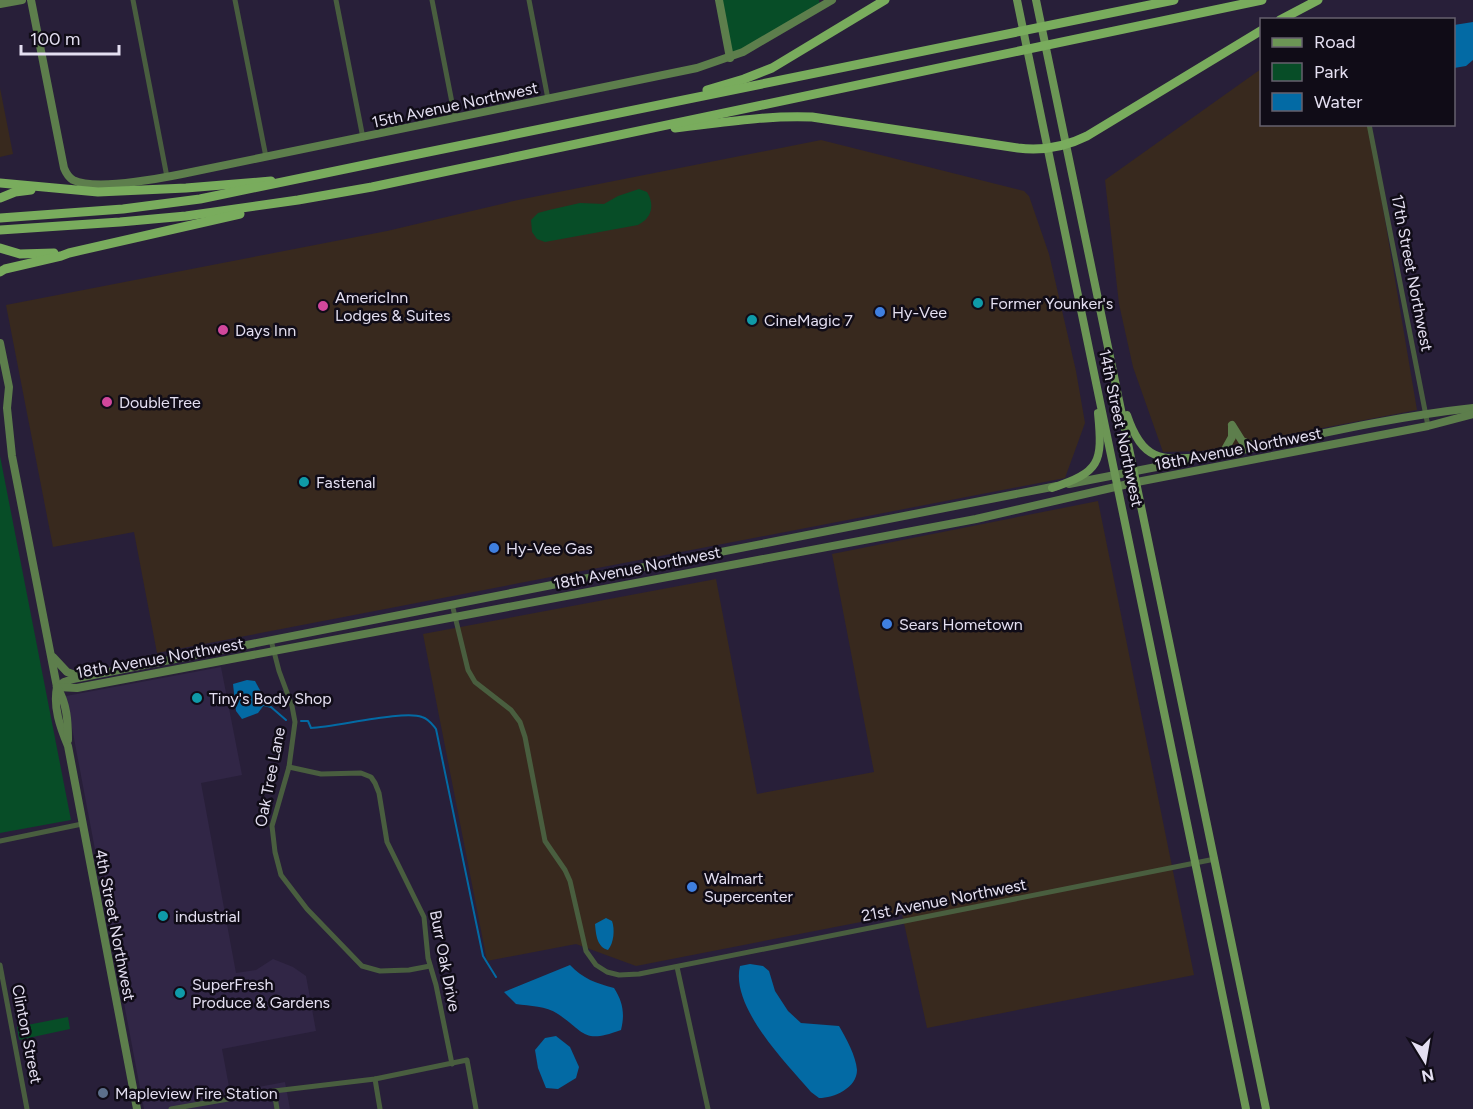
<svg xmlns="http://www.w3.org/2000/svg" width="1473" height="1109" viewBox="0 0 1473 1109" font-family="Figtree,sans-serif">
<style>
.commercial{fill:#38291e}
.built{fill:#312646}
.green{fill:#074d27}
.water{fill:#036aa4}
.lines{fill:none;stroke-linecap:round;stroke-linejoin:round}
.stream{stroke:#036aa4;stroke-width:2}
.street{stroke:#495e3f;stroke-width:5}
.secondary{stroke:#5d7e4c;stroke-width:8}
.primary{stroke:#6c9655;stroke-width:8}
.highway{stroke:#79ac5d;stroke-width:9}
.culture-dot{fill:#0f9aa8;stroke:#100c17;stroke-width:2}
.hotel-dot{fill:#d1479c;stroke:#100c17;stroke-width:2}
.shop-dot{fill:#3f7fe0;stroke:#100c17;stroke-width:2}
.service-dot{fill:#5c6f8a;stroke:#100c17;stroke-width:2}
.labels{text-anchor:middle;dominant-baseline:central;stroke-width:5;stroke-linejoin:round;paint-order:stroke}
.street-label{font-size:16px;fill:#e4dff1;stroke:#100c17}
.poi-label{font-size:16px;fill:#e4dff1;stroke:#100c17;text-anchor:start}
</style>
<rect width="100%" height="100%" fill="#281f39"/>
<g class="commercial">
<path d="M1261 69 1262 124 1369 125 1417 410 1202 451 1163 452 1133 367 1119 304 1105 180Z"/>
<path d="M0 88 13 154 0 157Z"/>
<path d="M821 140 1024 191 1029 196 1049 254 1076 371 1085 423 1065 478 157 653 134 532 53 547 6 305 387 231 518 200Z"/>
<path d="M1098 501 1194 975 927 1028 902 914 636 966 576 944 487 961 423 634 716 579 757 794 874 772 832 554Z"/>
</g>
<path class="built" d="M221 667 242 775 201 783 236 973 256 970 273 959 293 967 306 976 316 1031 222 1049 230 1092 285 1082 290 1109H144L66 696Z"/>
<g class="green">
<path d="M719 0H819L820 7 730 58Z"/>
<path d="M639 189 647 192C655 205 652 218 638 225L545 242 537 239 532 232 531 220 538 213 549 210 580 203 604 204 618 196Z"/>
<path d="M0 456 71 820 0 833Z"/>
<path d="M68 1017 70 1029 19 1040 17 1027Z"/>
</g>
<g class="water">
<path d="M1473 22V60L1466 66 1454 68V25Z"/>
<path d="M247 680 255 681 261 692 264 705 258 713 242 719 236 711 233 684Z"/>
<path d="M606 918 612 921C615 929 614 943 608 950 597 947 596 935 595 924Z"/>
<path d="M750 964 763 966 769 971 775 991 788 1011 801 1023 839 1026C846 1038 856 1056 857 1070 857 1088 834 1098 819 1098L811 1092C787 1064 730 1007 740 966Z"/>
<path d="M570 965C583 979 596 983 614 988 623 1002 625 1014 621 1030 583 1044 586 1033 558 1014 546 1006 530 1006 516 1004L504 992Z"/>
<path d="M556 1036 570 1047 579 1067 576 1078 558 1089 546 1088 538 1068 535 1050 545 1038Z"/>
</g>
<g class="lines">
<g class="stream">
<path d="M264 705 271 707 286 720"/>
<path d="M301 721H308L311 728C336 727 404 710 422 717 429 719 432 724 436 729L483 956 496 977"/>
</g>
<g class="street">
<path d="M133 0 167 177"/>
<path d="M235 0 266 157"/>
<path d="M336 0 363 138"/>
<path d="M432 0 455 118"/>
<path d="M529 0 548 99"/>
<path d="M1369 124 1428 426"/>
<path d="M452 604 468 670 475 682 511 710 520 722 525 737 545 841 565 870 570 881 586 951 596 965 607 972 619 975 639 974 1215 859"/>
<path d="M271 640 279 671 292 706 295 722 289 767 272 826 275 852 281 875 307 909 362 966 380 971 409 970 430 966"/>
<path d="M289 767 321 774 361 773 371 777 375 783 379 793 387 842 424 917 428 958 436 985 452 1064"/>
<path d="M0 841 82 824"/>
<path d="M0 965 27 1109"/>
<path d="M677 967 708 1109"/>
<path d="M375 1079 380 1109"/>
<path d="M274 1091 277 1109"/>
<path d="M171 1109 274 1091 375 1079 467 1060 476 1109"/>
</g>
<g class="secondary">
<path d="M31 0 64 168C66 173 68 177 73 180 95 191 157 179 182 174L697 68 743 52 832 0"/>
<path d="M719 0 730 58"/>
<path d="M0 4 22 0"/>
<path d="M0 343 9 387 7 408 12 456 57 687C53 707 60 727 68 746L137 1109"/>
<path d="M1232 425 1242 441 1254 446"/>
<path d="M1223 453 1232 437V427"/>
<path d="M1202 458C1292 441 1381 418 1473 408"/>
<path d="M1069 484 1187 461"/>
<path d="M53 657 67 672 81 677"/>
<path d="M57 687 64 682 73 679 1057 486"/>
<path d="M57 687 77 688 976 519 1137 482 1428 426 1473 414"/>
<path d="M57 687C67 703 68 722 68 740"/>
</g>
<g class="primary">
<path d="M1017 0 1246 1109"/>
<path d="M1036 0 1266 1109"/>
<path d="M1127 415C1143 463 1162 460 1206 457"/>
<path d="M1052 488C1100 472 1103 463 1098 413"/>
</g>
<g class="highway">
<path d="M1280 20 1318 0"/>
<path d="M707 90 744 79 772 68 885 0"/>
<path d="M675 128C721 123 766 115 812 117L1018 148C1042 151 1065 147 1087 136L1262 30"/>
<path d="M0 183 98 192 186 188 271 181"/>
<path d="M0 198 15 192 31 190"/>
<path d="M0 218 123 209 200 199 379 162 1174 0"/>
<path d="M0 230 120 222 186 216 298 200 372 187 1262 0"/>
<path d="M0 248 20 254 54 253"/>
<path d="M0 272 5 269 61 256 69 253 240 214"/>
</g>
</g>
<g class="culture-dot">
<circle cx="978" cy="303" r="6"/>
<circle cx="752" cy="320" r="6"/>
<circle cx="304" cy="482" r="6"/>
<circle cx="197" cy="698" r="6"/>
<circle cx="163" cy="916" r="6"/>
<circle cx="180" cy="993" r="6"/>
</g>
<g class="hotel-dot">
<circle cx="323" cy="306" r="6"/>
<circle cx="223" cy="330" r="6"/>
<circle cx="107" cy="402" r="6"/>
</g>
<g class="shop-dot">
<circle cx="880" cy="312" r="6"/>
<circle cx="494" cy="548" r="6"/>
<circle cx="887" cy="624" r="6"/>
<circle cx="692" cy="887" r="6"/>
</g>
<circle class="service-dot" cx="103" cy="1093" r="6"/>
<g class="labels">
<g class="street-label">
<text transform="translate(455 105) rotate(-12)">15th Avenue Northwest</text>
<text transform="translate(1412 273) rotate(79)">17th Street Northwest</text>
<text transform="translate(1121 428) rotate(78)">14th Street Northwest</text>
<text transform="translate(1238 449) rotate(-11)">18th Avenue Northwest</text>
<text transform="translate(637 568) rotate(-11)">18th Avenue Northwest</text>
<text transform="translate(160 658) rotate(-10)">18th Avenue Northwest</text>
<text transform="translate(270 777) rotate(-79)">Oak Tree Lane</text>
<text transform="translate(944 900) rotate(-11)">21st Avenue Northwest</text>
<text transform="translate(115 925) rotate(79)">4th Street Northwest</text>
<text transform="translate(445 961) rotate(79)">Burr Oak Drive</text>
<text transform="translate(27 1034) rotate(79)">Clinton Street</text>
</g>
<g class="poi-label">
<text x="335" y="297">AmericInn<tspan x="335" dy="18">Lodges &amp; Suites</tspan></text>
<text x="990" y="303">Former Younker's</text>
<text x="892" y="312">Hy-Vee</text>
<text x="764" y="320">CineMagic 7</text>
<text x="235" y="330">Days Inn</text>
<text x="119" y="402">DoubleTree</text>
<text x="316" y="482">Fastenal</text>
<text x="506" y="548">Hy-Vee Gas</text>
<text x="899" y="624">Sears Hometown</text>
<text x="209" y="698">Tiny's Body Shop</text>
<text x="704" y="878">Walmart<tspan x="704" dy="18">Supercenter</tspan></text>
<text x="175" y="916">industrial</text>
<text x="192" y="984">SuperFresh<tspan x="192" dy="18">Produce &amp; Gardens</tspan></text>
<text x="115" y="1093">Mapleview Fire Station</text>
</g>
</g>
<rect x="1260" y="18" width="195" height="108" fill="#100c17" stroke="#65606e" stroke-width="1.5"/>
<rect x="1272" y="38" width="30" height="9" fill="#6c9655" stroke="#65606e" stroke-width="1.5"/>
<text x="1314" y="48" font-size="18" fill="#e4dff1">Road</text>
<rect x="1272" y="63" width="30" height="18" fill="#074d27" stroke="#65606e" stroke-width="1.5"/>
<text x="1314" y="78" font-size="18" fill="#e4dff1">Park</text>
<rect x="1272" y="93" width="30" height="18" fill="#036aa4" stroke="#65606e" stroke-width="1.5"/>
<text x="1314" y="108" font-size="18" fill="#e4dff1">Water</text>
<g transform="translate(1425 1061) rotate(169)" stroke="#100c17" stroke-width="4.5" paint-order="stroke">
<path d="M0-4.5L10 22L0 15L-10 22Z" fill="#e4dff1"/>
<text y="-9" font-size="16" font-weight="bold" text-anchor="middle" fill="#e4dff1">N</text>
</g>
<path d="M21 45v9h98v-9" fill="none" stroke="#e4dff1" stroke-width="3"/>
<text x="30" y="45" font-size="18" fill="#e4dff1" stroke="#100c17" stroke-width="4.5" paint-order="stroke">100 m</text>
</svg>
